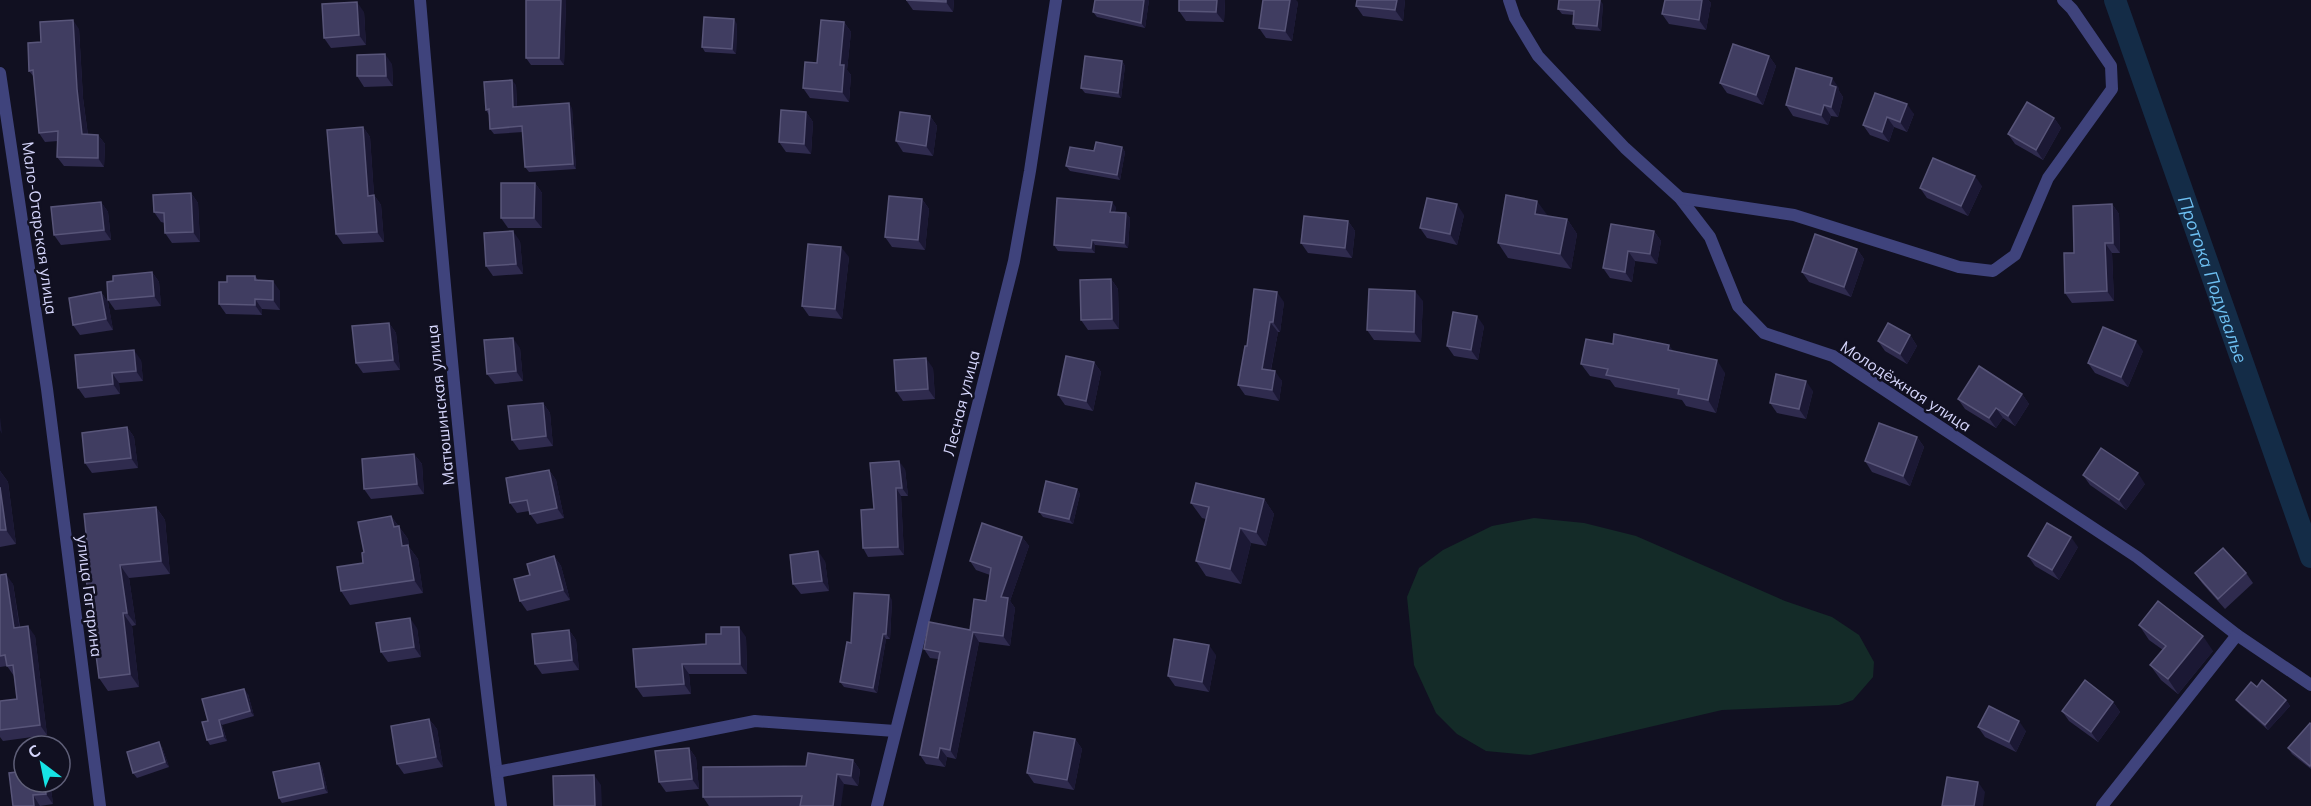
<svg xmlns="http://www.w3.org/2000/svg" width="2311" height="806" viewBox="0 0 2311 806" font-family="Mulish,sans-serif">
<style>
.green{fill:#142b28}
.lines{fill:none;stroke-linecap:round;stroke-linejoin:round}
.canal{stroke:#142c47;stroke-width:22}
.street{stroke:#3f437c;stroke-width:12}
.wall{fill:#2f2b4e}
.shaded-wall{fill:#1b1834}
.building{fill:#403d61;stroke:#585579;stroke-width:1.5}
.labels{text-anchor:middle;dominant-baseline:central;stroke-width:5;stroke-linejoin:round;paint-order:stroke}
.street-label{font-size:16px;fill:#d5d5fb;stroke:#111021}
.water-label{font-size:18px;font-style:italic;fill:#6dbff1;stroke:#111021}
</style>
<rect width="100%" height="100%" fill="#111021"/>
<path class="green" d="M1534 518 1584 523 1636 536 1785 601 1832 617 1859 635 1874 662 1873 677 1853 700 1839 705 1722 710 1530 755 1486 751 1457 734 1436 713 1414 665 1407 597 1419 568 1443 550 1492 526Z"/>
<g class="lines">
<path class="canal" id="s1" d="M2115 0 2311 557"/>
<g class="street">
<path d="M420 0C443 269 466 538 501 806"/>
<path d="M1509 0 1515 18 1538 56 1625 148 1680 198 1710 237 1738 306 1764 333 1833 356 2137 557 2237 635 2311 685"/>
<path d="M0 73 47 389 100 806"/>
<path d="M1680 198 1794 215 1959 267 1993 271 2015 255 2048 178 2112 89 2111 66 2072 9 2063 0"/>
<path d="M497 772 755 721 895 731"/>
<path d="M877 806 1014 261 1030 171 1056 0"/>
<path d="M2102 806 2237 635"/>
</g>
</g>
<g class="wall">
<path d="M526 0H566L564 65H531L526 58Z"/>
<path d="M906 0H954L953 12 913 10Z"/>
<path d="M1095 0H1149L1145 28 1097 17 1093 12Z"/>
<path d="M1179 0H1225L1224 22 1186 21 1179 11Z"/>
<path d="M1357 0H1405L1403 21 1363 16 1356 6Z"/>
<path d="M1665 0H1708L1711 3 1706 30 1669 24 1662 14Z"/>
<path d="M1298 2 1292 41 1266 38 1259 28Z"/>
<path d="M1603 4 1601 31 1576 29 1573 24 1574 15 1562 14 1558 9Z"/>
<path d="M364 12 366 45 331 48 324 38Z"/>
<path d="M844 22 851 32 847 70 851 75 849 102 810 98 803 88 817 63Z"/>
<path d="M737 24 736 54 705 52 702 47Z"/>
<path d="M79 29 83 98 88 135H98L105 144 104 167 64 166 57 157 58 141 45 142 39 133 34 77 29 71 41 42Z"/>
<path d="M1769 56 1776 66 1763 105 1727 93 1720 83Z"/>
<path d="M1122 61 1125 66 1121 98 1085 93 1081 88Z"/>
<path d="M392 64 393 86 364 87 357 76Z"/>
<path d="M516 85 517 107 572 108 576 169 529 172 525 167 523 132 494 134 490 129 489 115 486 110Z"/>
<path d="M1839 88V91L1843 97 1838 117 1831 116 1828 125 1793 116 1786 105Z"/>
<path d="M1875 93 1914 114 1907 132 1894 127 1889 142 1870 135 1863 125Z"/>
<path d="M806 112 813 122 811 154 786 152 779 142Z"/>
<path d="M930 116 937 126 933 156 903 152 896 141Z"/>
<path d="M2054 118 2061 128 2043 160 2015 144 2008 134Z"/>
<path d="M363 127 370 137 374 195 381 205 384 242 343 244 336 234Z"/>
<path d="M1122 147 1125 152 1120 180 1070 171 1066 166 1094 151Z"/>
<path d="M535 183 542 193V228H508L501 218Z"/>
<path d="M1982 186 1968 216 1927 198 1920 188Z"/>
<path d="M191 193 198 203 200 242 172 243 165 233V223L161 222 154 212Z"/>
<path d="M922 199 929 209 925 250 892 247 885 237Z"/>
<path d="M101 202 108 212 111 240 61 245 54 235Z"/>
<path d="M2112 204 2119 214 2120 253H2112L2114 301 2072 303 2065 293 2074 253Z"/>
<path d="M1116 207 1115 212 1126 213 1130 218 1128 248 1095 245V253L1058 251 1054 245Z"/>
<path d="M1464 215 1457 245 1427 238 1420 228Z"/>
<path d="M1548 216 1567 219 1577 234 1571 269 1508 258 1498 243Z"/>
<path d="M1348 221 1355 231 1352 258 1308 253 1301 243Z"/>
<path d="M1654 231 1661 241 1657 264 1635 261 1632 282 1610 278 1603 268Z"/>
<path d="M520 241 523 274 493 276 486 266Z"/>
<path d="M1857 249 1864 259 1851 297 1809 282 1802 272Z"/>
<path d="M849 257 842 319 809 316 802 306Z"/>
<path d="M152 272 159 282 161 306 115 310 108 300 113 281Z"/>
<path d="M255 276 258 280 280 291V310L262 309V315L226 314 219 304 227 282Z"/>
<path d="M1111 279 1118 289 1119 329 1088 330 1081 320Z"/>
<path d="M101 292 108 302 113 330 80 335 73 325Z"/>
<path d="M1423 301 1421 342 1374 340 1367 330Z"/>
<path d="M1284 302 1280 332H1278L1271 370 1282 381 1279 401 1245 395 1238 385 1247 346Z"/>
<path d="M389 323 396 333 400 370 363 373 356 363Z"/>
<path d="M1484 326 1478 360 1454 356 1447 346Z"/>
<path d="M1910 335 1917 346 1907 364 1885 351 1878 341Z"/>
<path d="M1613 344 1674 352 1725 373 1716 413 1686 406 1682 400 1615 387 1610 380 1590 376 1581 364Z"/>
<path d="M520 348 523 381 495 384 487 374Z"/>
<path d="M2143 351 2128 387 2095 373 2088 363Z"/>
<path d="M141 360 143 381 119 383 120 394 85 398 78 388Z"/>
<path d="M1094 362 1101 372 1093 411 1065 405 1058 395Z"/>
<path d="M933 368 935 399 903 401 896 391Z"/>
<path d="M1813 391 1806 419 1777 413 1770 403Z"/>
<path d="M2022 394 2029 404 2015 426 2003 418 1996 428 1965 409 1958 399Z"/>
<path d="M543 403 550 413 553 446 519 450 512 440Z"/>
<path d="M127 427 134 437 138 468 92 473 85 463Z"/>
<path d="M1917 437 1924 447 1910 486 1872 472 1865 461Z"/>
<path d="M414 454 422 464 424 494 371 499 364 489Z"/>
<path d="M905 469 908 496H901L904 555 868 557 863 548 874 509Z"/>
<path d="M549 470 556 480 564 518 537 524 530 514 529 511 517 513 510 503Z"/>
<path d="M0 471 8 482 16 544 0 547Z"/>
<path d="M2083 475 2145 484 2126 510 2090 485Z"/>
<path d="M1077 489 1080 494 1073 524 1043 517 1039 512Z"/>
<path d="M1264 499 1274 514 1266 546 1251 543 1241 584 1206 576 1196 561 1206 519 1202 518 1191 503Z"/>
<path d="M156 507 165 520 170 574 129 578 136 625 132 626 139 687 108 691 99 678 88 553Z"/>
<path d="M391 516 408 539 409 547 418 559 423 593 350 605 341 591 363 563 364 552Z"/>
<path d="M1022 537 1029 546 1010 601 1015 608 1010 646 979 642 956 759 947 757 945 767 926 764 920 755 938 659 930 658 924 649 970 630 986 601 990 575 976 570 970 561Z"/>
<path d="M2078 547 2059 580 2035 566 2028 556Z"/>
<path d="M554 556 561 566 570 600 527 611 520 601 530 575Z"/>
<path d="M825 561 829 591 801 594 793 584Z"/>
<path d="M2195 573H2246L2253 583 2225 609 2202 583Z"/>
<path d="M0 575 13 584 20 627 35 636 47 735 3 741 0 737V701L17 699 14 676 7 666 0 667Z"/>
<path d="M892 600 890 639H886L877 693 844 687 840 682 851 643Z"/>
<path d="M2139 625 2213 651 2178 694 2161 680 2150 665 2163 650 2149 640Z"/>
<path d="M417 628 421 657 388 662 381 652Z"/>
<path d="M569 630 576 640 579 670 542 674 535 664Z"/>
<path d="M746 637 747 674H689L691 694 643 697 636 687 706 644Z"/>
<path d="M1216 655 1209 692 1175 686 1168 676Z"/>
<path d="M2257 687 2286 700 2290 706 2268 730 2240 705 2236 700Z"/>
<path d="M248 694 254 716 222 725 227 741 210 745 207 740 208 721Z"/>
<path d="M2113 702 2120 712 2098 742 2069 721 2062 711Z"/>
<path d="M429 719 437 729 443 767 404 774 397 764Z"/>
<path d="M2311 724V769L2292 754 2288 748Z"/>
<path d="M1978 727 2026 731 2016 752 1985 737Z"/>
<path d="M1075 739 1082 749 1074 790 1034 783 1027 773Z"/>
<path d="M162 747 169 767 137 778 133 773Z"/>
<path d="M689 748 696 758 699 789 666 792 659 782Z"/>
<path d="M853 760 860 770 858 786 844 784 801 806H709L703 797 806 766Z"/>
<path d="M319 763 322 768 328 793 282 803 279 798Z"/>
<path d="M50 782 53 804 40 806H13Z"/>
</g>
<g class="shaded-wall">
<path d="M561 0H566L564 65 559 58Z"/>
<path d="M946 0H954L953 12 946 2Z"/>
<path d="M1144 0H1149L1145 28 1141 23Z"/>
<path d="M1217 0H1225L1224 22 1216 12Z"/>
<path d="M1290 0H1296L1298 2 1292 41 1285 31Z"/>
<path d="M1397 0H1405L1403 21 1395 10Z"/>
<path d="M1600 0 1603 4 1601 31 1597 26Z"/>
<path d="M1702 0H1708L1711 3 1706 30 1699 20Z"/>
<path d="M357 2 364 12 366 45 359 35Z"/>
<path d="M734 19 737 24 736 54 732 49Z"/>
<path d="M73 20 79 29 83 98 89 144 82 134 77 89Z"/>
<path d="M844 22 851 32 847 70 851 75 849 102 842 92 840 65Z"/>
<path d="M385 54 392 64 393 86 386 76Z"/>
<path d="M1769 56 1776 66 1763 105 1756 95Z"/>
<path d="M1122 61 1125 66 1121 98 1118 93Z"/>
<path d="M1832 78 1839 88V91L1843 97 1838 117 1831 107 1830 85Z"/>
<path d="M512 80 516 85 517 112 513 107Z"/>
<path d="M569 103 572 108 576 169 573 164Z"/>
<path d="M1907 104 1914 114 1907 132 1900 122Z"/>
<path d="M1824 105 1831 116 1828 125 1821 115Z"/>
<path d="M806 112 813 122 811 154 804 144Z"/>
<path d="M930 116 937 126 933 156 926 146Z"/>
<path d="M1887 117 1894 127 1889 142 1882 132Z"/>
<path d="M2054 118 2061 128 2043 160 2036 150Z"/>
<path d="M363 127 370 137 374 195 381 205 384 242 377 232 368 196Z"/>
<path d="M98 135 105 144 104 167 98 158Z"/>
<path d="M1122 147 1125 152 1120 180 1117 175Z"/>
<path d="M1975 176 1982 186 1968 216 1961 206Z"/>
<path d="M535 183 542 193V228L534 218Z"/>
<path d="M191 193 198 203 200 242 193 232Z"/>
<path d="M922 199 929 209 925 250 918 240Z"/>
<path d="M1537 201 1548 216 1535 214Z"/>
<path d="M101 202 108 212 111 240 104 230Z"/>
<path d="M1112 202 1116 207 1114 217 1110 212Z"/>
<path d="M1457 204 1464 215 1457 245 1450 234Z"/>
<path d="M2112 204 2119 214 2120 253 2113 243Z"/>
<path d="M1126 213 1130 218 1128 248 1124 243Z"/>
<path d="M1567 219 1577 234 1571 269 1560 254Z"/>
<path d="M1348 221 1355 231 1352 258 1345 248Z"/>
<path d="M513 231 520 241 523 274 516 264Z"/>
<path d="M1654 231 1661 241 1657 264 1650 254Z"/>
<path d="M1092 240 1095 245V253L1091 248Z"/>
<path d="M2105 243 2112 253 2114 301 2107 291Z"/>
<path d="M841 247 849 257 842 319 835 309Z"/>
<path d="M1857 249 1864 259 1851 297 1844 287Z"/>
<path d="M1628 251 1635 261 1632 282 1625 272Z"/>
<path d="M152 272 159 282 161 306 154 296Z"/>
<path d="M1111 279 1118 289 1119 329 1112 319Z"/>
<path d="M273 281 280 291V310L273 300Z"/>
<path d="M1415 291 1423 301 1421 342 1414 332Z"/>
<path d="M101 292 108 302 113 330 106 319Z"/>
<path d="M1277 292 1284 302 1280 332 1273 322Z"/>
<path d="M255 299 262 309V315L255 305Z"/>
<path d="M1477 316 1484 326 1478 360 1471 350Z"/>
<path d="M1270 322 1278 332 1269 379 1262 369Z"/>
<path d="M389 323 396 333 400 370 393 360Z"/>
<path d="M1910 335 1917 346 1907 364 1900 354Z"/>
<path d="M513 338 520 348 523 381 516 371Z"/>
<path d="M2136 341 2143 351 2128 387 2121 377Z"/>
<path d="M1669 345 1678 357 1668 350Z"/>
<path d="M134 350 141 360 143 381 136 371Z"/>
<path d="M926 358 933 368 935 399 928 389Z"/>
<path d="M1717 360 1725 373 1716 413 1708 400Z"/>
<path d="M1094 362 1101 372 1093 411 1086 401Z"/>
<path d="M1275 371 1282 381 1279 401 1272 390Z"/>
<path d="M112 373 119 383 120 394 113 384Z"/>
<path d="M1806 381 1813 391 1806 419 1799 409Z"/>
<path d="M2022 394 2029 404 2015 426 2008 416Z"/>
<path d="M543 403 550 413 553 446 546 436Z"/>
<path d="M1996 408 2003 418 1996 428 1989 418Z"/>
<path d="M0 417 2 434 0 430Z"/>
<path d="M127 427 134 437 138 468 131 458Z"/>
<path d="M1917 437 1924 447 1910 486 1903 476Z"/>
<path d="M414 454 422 464 424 494 417 484Z"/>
<path d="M899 461 905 469 908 496 902 488Z"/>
<path d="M549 470 556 480 564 518 557 508Z"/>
<path d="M0 471 8 482 16 544 6 530 0 487Z"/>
<path d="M2138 473 2145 484 2126 510 2119 500Z"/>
<path d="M896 488 901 496 904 555 898 547Z"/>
<path d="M1077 489 1080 494 1073 524 1069 519Z"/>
<path d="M1264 499 1274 514 1266 546 1256 532Z"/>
<path d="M156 507 165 520 170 574 161 561Z"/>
<path d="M391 516 408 539 409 547 418 559 423 593 414 580 402 546 394 527Z"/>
<path d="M1240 528 1251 543 1241 584 1230 569Z"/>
<path d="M1022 537 1029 546 1010 601 1015 608 1010 646 1003 636 1001 597Z"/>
<path d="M2071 537 2078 547 2059 580 2052 570Z"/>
<path d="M818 551 825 561 829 591 822 581Z"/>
<path d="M554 556 561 566 570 600 563 590Z"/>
<path d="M120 565 129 578 136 625 127 613Z"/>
<path d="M6 574 13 584 21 638 14 628Z"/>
<path d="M889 595 892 600 890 639 886 634Z"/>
<path d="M123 613 132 626 139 687 130 674Z"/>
<path d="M410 618 417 628 421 657 414 647Z"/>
<path d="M28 626 35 636 47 735 40 725Z"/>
<path d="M739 627 746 637 747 674 740 664Z"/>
<path d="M569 630 576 640 579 670 572 660Z"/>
<path d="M973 632 979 642 956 759 950 750Z"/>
<path d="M883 634 886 639 877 693 873 688Z"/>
<path d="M2203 636 2213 651 2178 694 2168 679Z"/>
<path d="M1209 645 1216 655 1209 692 1202 682Z"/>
<path d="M682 664 689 674 691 694 684 684Z"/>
<path d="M244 689 248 694 254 716 250 711Z"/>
<path d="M2286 700 2290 706 2268 730 2265 725Z"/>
<path d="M2113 702 2120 712 2098 742 2091 732Z"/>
<path d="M429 719 437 729 443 767 436 757Z"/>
<path d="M219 720 222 725 227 741 223 736Z"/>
<path d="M2019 721 2026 731 2016 752 2009 742Z"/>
<path d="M1075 739 1082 749 1074 790 1067 780Z"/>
<path d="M159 742 162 747 169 767 165 762Z"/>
<path d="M689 748 696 758 699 789 692 779Z"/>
<path d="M940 748 947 757 945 767 938 758Z"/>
<path d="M853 760 860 770 858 786 851 776Z"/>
<path d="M319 763 322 768 328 793 324 788Z"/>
<path d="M837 774 844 784 841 806H833Z"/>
<path d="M594 775 601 785 602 806H595Z"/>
<path d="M44 782H50L53 804 46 794Z"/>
<path d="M1978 782 1985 792 1983 806H1974Z"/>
<path d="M33 795 40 806H34Z"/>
</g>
<g class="building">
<path d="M526 0H561L559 58H526Z"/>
<path d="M906 0H946V2Z"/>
<path d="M1095 0H1144L1141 23 1093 12Z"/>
<path d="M1179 0H1217L1216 12 1179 11Z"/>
<path d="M1263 0H1290L1285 31 1259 28Z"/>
<path d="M1357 0H1397L1395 10 1356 6Z"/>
<path d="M1559 0H1600L1597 26 1573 24 1574 11 1558 9Z"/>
<path d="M1665 0H1702L1699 20 1662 14Z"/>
<path d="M357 2 359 35 324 38 322 4Z"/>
<path d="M704 17 734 19 732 49 702 47Z"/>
<path d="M73 20 77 89 82 134 98 135V158L57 157 58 131 39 133 33 70 29 71 28 43 41 42 40 22Z"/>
<path d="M821 20 844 22 840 65H844L842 92 803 88 805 62 817 63Z"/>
<path d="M1733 44 1769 56 1756 95 1720 83Z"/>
<path d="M385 54 386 76H357V55Z"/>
<path d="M1085 56 1122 61 1118 93 1081 88Z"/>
<path d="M1796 68 1832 78 1830 85 1836 87 1831 107 1824 105 1821 115 1786 105Z"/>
<path d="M512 80 513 107 569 103 573 164 525 167 522 126 490 129 489 109 486 110 484 82Z"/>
<path d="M1875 93 1907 104 1900 122 1887 117 1882 132 1863 125Z"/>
<path d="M2027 102 2054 118 2036 150 2008 134Z"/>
<path d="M781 110 806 112 804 144 779 142Z"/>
<path d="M900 112 930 116 926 146 896 141Z"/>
<path d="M363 127 368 196 374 195 377 232 336 234 327 130Z"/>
<path d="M1096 142 1122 147 1117 175 1066 166 1070 147 1094 151Z"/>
<path d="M1933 158 1975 176 1961 206 1920 188Z"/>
<path d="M501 183H535L534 218H501Z"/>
<path d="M191 193 193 232 165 233 164 213 154 212 153 195Z"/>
<path d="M1506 195 1537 201 1535 214 1567 219 1560 254 1498 243Z"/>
<path d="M889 196 922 199 918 240 885 237Z"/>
<path d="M1057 198 1112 202 1110 212 1126 213 1124 243 1092 240 1091 248 1054 245Z"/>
<path d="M1427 198 1457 204 1450 234 1420 228Z"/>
<path d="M101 202 104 230 54 235 51 207Z"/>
<path d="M2112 204 2113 243H2105L2107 291 2065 293 2064 253H2074L2073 206Z"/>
<path d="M1304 216 1348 221 1345 248 1301 243Z"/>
<path d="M1611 224 1654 231 1650 254 1628 251 1625 272 1603 268Z"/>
<path d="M513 231 516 264 486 266 484 233Z"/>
<path d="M1815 234 1857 249 1844 287 1802 272Z"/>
<path d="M808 244 841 247 835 309 802 306Z"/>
<path d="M152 272 154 296 108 300 107 282 113 281V276Z"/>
<path d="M227 276H255V280L273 281V300L255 299V305L219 304V282H227Z"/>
<path d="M1111 279 1112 319 1081 320 1080 280Z"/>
<path d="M1254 289 1277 292 1273 322H1270L1262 369 1275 371 1272 390 1238 385 1245 346H1247Z"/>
<path d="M1369 289 1415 291 1414 332 1367 330Z"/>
<path d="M101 292 106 319 73 325 69 298Z"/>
<path d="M1453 312 1477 316 1471 350 1447 346Z"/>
<path d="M389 323 393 360 356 363 352 326Z"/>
<path d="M1888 323 1910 335 1900 354 1878 341Z"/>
<path d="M2103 327 2136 341 2121 377 2088 363Z"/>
<path d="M1614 334 1669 345 1668 350 1717 360 1708 400 1678 394 1679 389 1606 375 1608 369 1581 364 1586 339 1613 344Z"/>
<path d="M513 338 516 371 487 374 484 340Z"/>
<path d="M134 350 136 371 112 373 113 384 78 388 75 355Z"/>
<path d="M1066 356 1094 362 1086 401 1058 395Z"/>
<path d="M926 358 928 389 896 391 894 360Z"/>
<path d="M1979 366 2022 394 2008 416 1996 408 1989 418 1958 399Z"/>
<path d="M1776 374 1806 381 1799 409 1770 403Z"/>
<path d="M543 403 546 436 512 440 508 406Z"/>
<path d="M1879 423 1917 437 1903 476 1865 461Z"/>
<path d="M127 427 131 458 85 463 82 433Z"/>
<path d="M2101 448 2138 473 2119 500 2083 475Z"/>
<path d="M414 454 417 484 364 489 362 459Z"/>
<path d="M899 461 902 488H896L898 547 863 548 861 510 874 509 870 463Z"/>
<path d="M549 470 557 508 530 514 527 500 510 503 506 478Z"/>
<path d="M1046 481 1077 489 1069 519 1039 512Z"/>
<path d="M1196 483 1264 499 1256 532 1240 528 1230 569 1196 561 1209 507 1191 503Z"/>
<path d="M0 487 6 530H0Z"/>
<path d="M156 507 161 561 120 565 127 613H123L130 674 99 678 83 554 88 553 84 514Z"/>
<path d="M391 516 394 527 399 526 402 546 408 545 414 580 341 591 337 567 363 563 362 553 364 552 358 522Z"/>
<path d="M982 523 1022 537 1001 597 1008 598 1003 636 973 632 950 750 940 748 938 758 920 755 940 652 924 649 929 622 970 630 974 599 986 601 991 568 970 561Z"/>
<path d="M2047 523 2071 537 2052 570 2028 556Z"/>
<path d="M2223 548 2246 573 2218 599 2195 573Z"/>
<path d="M818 551 822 581 793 584 790 555Z"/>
<path d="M554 556 563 590 520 601 514 579 530 575 527 564Z"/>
<path d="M6 574 14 628 28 626 40 725 0 730V701L17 699 13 665 7 666 5 655 0 656V575Z"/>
<path d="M854 593 889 595 886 634H883L873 688 840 682 847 642 851 643Z"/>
<path d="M2158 601 2203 636 2168 679 2150 665 2166 646 2139 625Z"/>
<path d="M410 618 414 647 381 652 376 623Z"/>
<path d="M721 627H739L740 664H682L684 684 636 687 633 649 706 644V634H721Z"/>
<path d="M569 630 572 660 535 664 532 634Z"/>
<path d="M1174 639 1209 645 1202 682 1168 676Z"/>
<path d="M2085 680 2113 702 2091 732 2062 711Z"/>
<path d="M2262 680 2286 700 2265 725 2236 700 2251 682 2257 687Z"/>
<path d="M244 689 250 711 219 720 223 736 207 740 202 722 208 721 202 699Z"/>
<path d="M1989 706 2019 721 2009 742 1978 727Z"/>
<path d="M429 719 436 757 397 764 391 726Z"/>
<path d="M2310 723 2311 724V764L2310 766 2288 748Z"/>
<path d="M1034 732 1075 739 1067 780 1027 773Z"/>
<path d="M159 742 165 762 133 773 127 752Z"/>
<path d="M689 748 692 779 659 782 655 751Z"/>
<path d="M808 753 853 760 851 776 837 774 833 806H800L802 796 703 797V767L806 766Z"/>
<path d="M319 763 324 788 279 798 273 772Z"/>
<path d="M24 771V782H44L46 794 33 795 34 806H13L9 773Z"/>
<path d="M594 775 595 806H554L553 776Z"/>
<path d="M1947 777 1978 782 1974 806H1942Z"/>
</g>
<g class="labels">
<g class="street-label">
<text transform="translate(40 228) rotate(82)">Мало-Отарская улица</text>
<text transform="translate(1906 386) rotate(33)">Молодёжная улица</text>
<text transform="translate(961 403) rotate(-76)">Лесная улица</text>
<text transform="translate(440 405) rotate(-96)">Матюшинская улица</text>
<text transform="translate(90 596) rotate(83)">улица Гагарина</text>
</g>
<g class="water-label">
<text stroke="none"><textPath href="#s1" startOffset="296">Протока Подувалье</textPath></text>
</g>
</g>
<g transform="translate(42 764) rotate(328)"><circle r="28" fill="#111021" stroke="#5f5f78" stroke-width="1.5"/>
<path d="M0-4.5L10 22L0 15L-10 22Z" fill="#16e3e5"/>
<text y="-9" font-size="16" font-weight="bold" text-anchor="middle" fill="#d5d5fb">С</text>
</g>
</svg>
